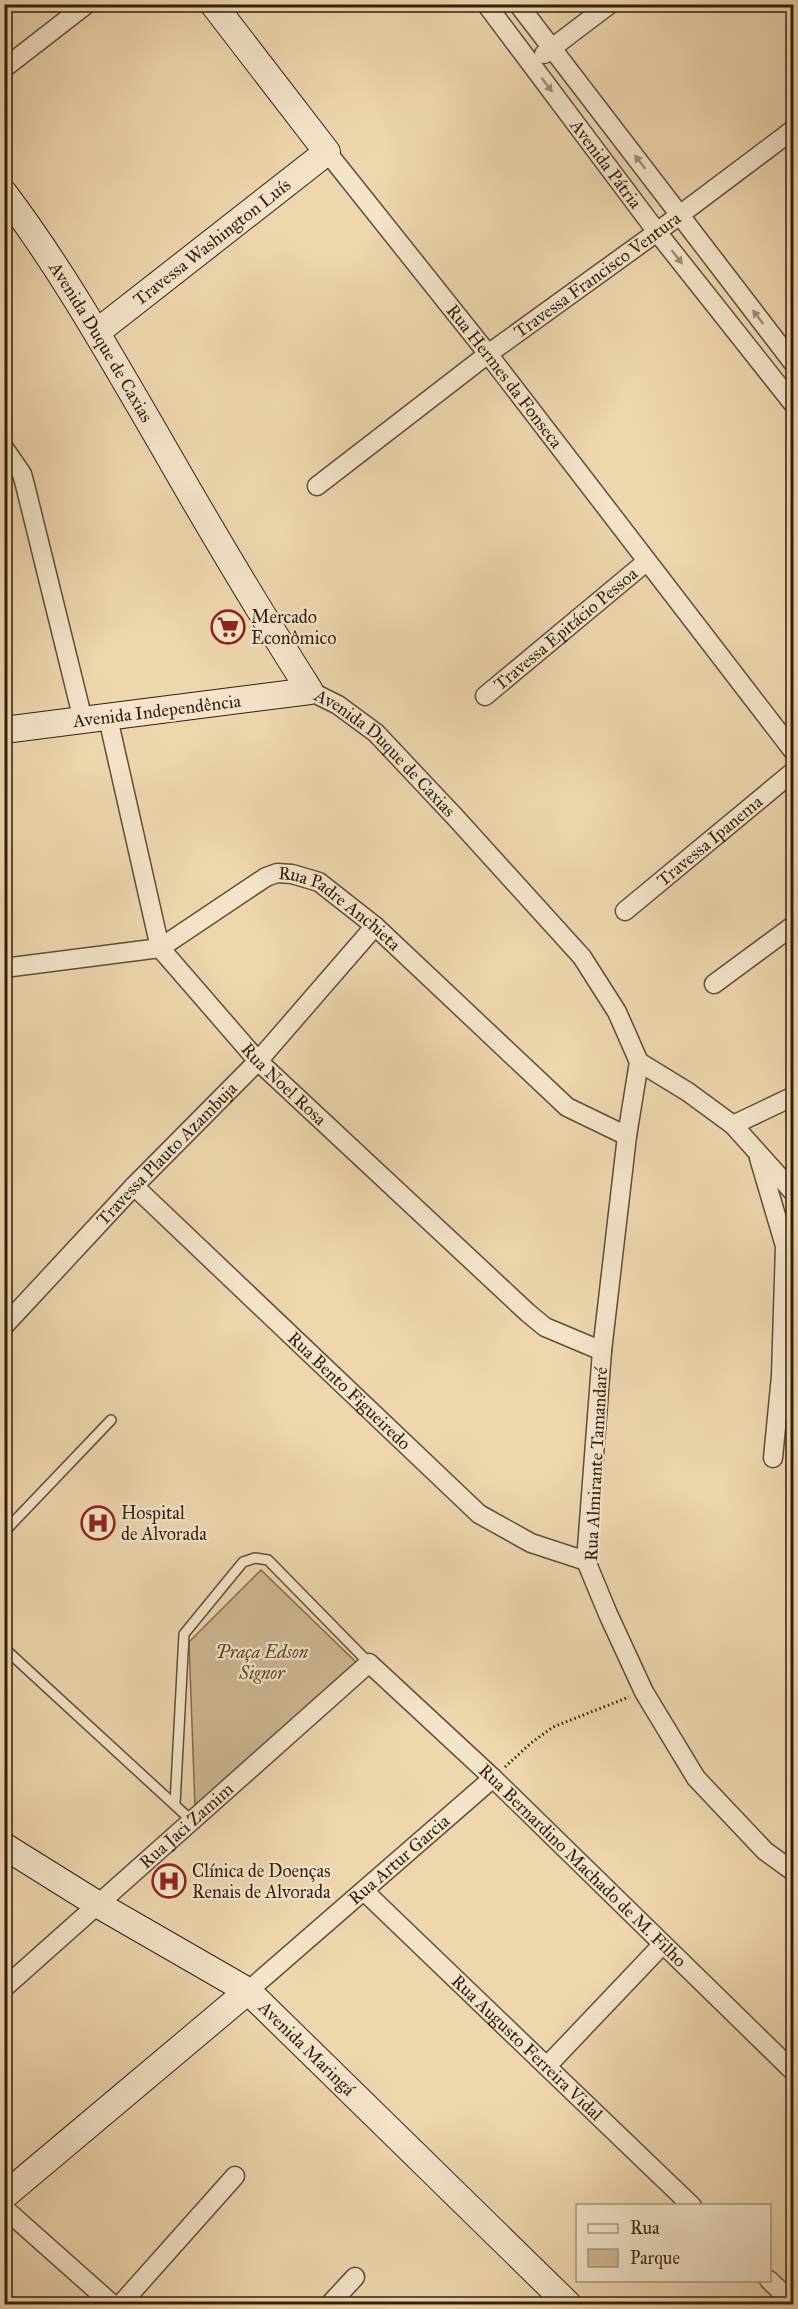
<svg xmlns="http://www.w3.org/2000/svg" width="798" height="2309" viewBox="0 0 798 2309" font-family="'IM FELL Great Primer',serif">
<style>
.green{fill:#ceb792;stroke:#806a50;stroke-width:1.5}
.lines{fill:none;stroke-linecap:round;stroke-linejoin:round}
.lane-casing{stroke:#624c35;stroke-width:12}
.street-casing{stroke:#624c35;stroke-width:21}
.secondary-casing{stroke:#331e0d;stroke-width:28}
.path{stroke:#331e0d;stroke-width:3;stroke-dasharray:1.5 3;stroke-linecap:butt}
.lane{stroke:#f4e4ca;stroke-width:9}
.street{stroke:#f4e4ca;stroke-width:18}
.secondary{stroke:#f4e4ca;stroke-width:26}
.oneway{fill:#9d8b75}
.labels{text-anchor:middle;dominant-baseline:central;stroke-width:4.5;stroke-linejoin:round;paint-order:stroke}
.street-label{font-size:18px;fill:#331e0d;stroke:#f4e4ca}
.poi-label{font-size:18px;fill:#331e0d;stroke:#f4e4ca;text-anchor:start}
.park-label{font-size:18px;font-style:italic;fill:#5a442e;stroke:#f4e4ca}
</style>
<rect width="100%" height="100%" fill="#eed6ad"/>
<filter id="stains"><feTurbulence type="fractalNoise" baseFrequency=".00333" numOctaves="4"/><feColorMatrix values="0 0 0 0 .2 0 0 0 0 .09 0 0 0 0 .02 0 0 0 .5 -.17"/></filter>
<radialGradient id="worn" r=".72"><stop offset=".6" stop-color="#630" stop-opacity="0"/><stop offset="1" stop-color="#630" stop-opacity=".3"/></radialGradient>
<path class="green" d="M261 1570 358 1664 195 1807 189 1642Z"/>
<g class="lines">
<g class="lane-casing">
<g id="lane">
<path d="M4 1532 111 1420"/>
<path d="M4 1648 191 1820"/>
<path d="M175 1804 184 1634 243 1562 255 1558 268 1560 369 1663"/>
</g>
</g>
<g class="street-casing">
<g id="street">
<path id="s1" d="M486 4 657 232 794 405"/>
<path d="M518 4 794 364"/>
<path d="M544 54 610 4"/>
<path d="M7 66 87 4"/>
<path id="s2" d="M327 152 488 354 794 752"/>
<path d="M4 448 22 474 25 485 83 720"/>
<path id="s3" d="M317 486 488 354 657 232 794 129"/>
<path id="s4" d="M310 691 338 705 376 733 456 818 582 957 617 1012 639 1062 688 1092 733 1125 794 1193"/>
<path id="s5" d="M485 696 646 562"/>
<path id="s6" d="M108 718 160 948 258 1061 528 1313 545 1327 602 1351"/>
<path id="s7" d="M625 911 794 771"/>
<path id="s8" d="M4 968 160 948 266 877 277 873 292 874 319 882 375 926 567 1107 627 1136"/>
<path d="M714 984 794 925"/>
<path d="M639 1062 627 1136 602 1351 586 1561 608 1614 644 1692 696 1778 765 1851 794 1872"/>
<path d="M733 1125 794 1096"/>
<path d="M759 1158 785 1246 781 1376 773 1458"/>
<path id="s9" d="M134 1186 479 1514 531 1543 586 1561"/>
<path id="s10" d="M4 1326 134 1186 258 1061 375 926"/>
<path id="s11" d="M364 1891 692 2206"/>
<path id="s12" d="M4 1988 369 1663 493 1778 794 2072"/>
<path id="s13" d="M248 1991 493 1778"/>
<path d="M547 2066 663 1944"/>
<path d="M4 2208 112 2304"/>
<path d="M769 2280 794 2304"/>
<path d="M121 2304 235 2176"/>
<path d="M330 2304 355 2277"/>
</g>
</g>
<g class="secondary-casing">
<g id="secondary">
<path id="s14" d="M4 193C63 271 111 357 160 441 208 525 258 609 310 691L4 730"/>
<path id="s15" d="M97 332 327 152 213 4"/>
<path id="s16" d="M4 1846 97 1904 248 1991 568 2304"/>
<path d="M4 2196 248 1991"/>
</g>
</g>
<path class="path" d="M505 1767 531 1743 553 1727 629 1697"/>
<use href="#lane" class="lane"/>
<use href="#street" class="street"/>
<use href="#secondary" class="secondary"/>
</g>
<defs><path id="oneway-solid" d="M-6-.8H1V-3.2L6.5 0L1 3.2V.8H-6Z" transform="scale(1.5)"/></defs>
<g class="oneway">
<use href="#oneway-solid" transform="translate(547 85) rotate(53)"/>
<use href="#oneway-solid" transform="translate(640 162) rotate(-128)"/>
<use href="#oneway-solid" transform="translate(677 257) rotate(52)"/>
<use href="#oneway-solid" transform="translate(758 317) rotate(-127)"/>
</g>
<defs>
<g id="supermarket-ring" transform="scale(1.725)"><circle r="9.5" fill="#f4e4ca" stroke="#8f2418" stroke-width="1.5"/><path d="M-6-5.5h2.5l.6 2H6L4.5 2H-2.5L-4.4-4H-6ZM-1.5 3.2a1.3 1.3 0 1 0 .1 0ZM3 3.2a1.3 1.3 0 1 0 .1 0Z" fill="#8f2418"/></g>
<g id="hospital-ring" transform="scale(1.725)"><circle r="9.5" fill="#f4e4ca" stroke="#8f2418" stroke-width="1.5"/><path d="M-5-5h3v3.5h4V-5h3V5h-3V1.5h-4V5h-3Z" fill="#8f2418"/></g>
</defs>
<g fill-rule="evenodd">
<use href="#supermarket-ring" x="228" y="627"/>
<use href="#hospital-ring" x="98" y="1523"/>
<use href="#hospital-ring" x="169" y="1881"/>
</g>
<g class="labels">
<g class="street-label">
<text stroke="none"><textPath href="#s1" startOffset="200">Avenida Pátria</textPath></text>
<text stroke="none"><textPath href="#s15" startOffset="146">Travessa Washington Luís</textPath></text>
<text stroke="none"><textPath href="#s3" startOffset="351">Travessa Francisco Ventura</textPath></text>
<text stroke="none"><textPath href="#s14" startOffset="178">Avenida Duque de Caxias</textPath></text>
<text stroke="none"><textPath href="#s2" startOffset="286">Rua Hermes da Fonseca</textPath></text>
<text stroke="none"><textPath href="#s5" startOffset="105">Travessa Epitácio Pessoa</textPath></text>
<text transform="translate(157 711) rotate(-7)">Avenida Independência</text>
<text stroke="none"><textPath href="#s4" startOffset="98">Avenida Duque de Caxias</textPath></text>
<text stroke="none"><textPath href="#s7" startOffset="110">Travessa Ipanema</textPath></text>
<text stroke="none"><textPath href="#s8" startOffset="370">Rua Padre Anchieta</textPath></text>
<text stroke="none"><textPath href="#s6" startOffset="420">Rua Noel Rosa</textPath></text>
<text stroke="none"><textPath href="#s10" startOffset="237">Travessa Plauto Azambuja</textPath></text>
<text stroke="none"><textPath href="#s9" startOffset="297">Rua Bento Figueiredo</textPath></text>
<text transform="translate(596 1464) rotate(-87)">Rua Almirante Tamandaré</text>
<text stroke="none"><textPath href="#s12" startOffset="244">Rua Jaci Zamim</textPath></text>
<text stroke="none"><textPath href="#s13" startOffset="200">Rua Artur Garcia</textPath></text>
<text stroke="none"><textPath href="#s12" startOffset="783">Rua Bernardino Machado de M. Filho</textPath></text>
<text stroke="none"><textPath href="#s16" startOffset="366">Avenida Maringá</textPath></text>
<text stroke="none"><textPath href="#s11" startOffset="226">Rua Augusto Ferreira Vidal</textPath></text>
</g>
<g class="poi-label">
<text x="251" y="617">Mercado<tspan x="251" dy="21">Econômico</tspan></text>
<text x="121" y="1513">Hospital<tspan x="121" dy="21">de Alvorada</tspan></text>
<text x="192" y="1871">Clínica de Doenças<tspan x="192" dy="21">Renais de Alvorada</tspan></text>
</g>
<g class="park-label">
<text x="262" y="1652">Praça Edson<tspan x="262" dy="21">Signor</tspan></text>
</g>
</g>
<rect width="798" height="2309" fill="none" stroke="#eed6ad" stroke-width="24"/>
<rect x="6" y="6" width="786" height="2297" fill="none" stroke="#331e0d" stroke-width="3"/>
<rect x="12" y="12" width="774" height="2285" fill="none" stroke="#331e0d" stroke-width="1.5"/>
<rect x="576" y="2204" width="195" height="78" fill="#f4e4ca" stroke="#a7957e" stroke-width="1.5"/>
<rect x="588" y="2224" width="30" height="9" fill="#f4e4ca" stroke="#a7957e" stroke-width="1.5"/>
<text x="630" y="2234" font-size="18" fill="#331e0d">Rua</text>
<rect x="588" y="2249" width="30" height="18" fill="#ceb792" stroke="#a7957e" stroke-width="1.5"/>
<text x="630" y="2264" font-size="18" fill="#331e0d">Parque</text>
<rect width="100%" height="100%" filter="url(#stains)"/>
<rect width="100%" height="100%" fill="url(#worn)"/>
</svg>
